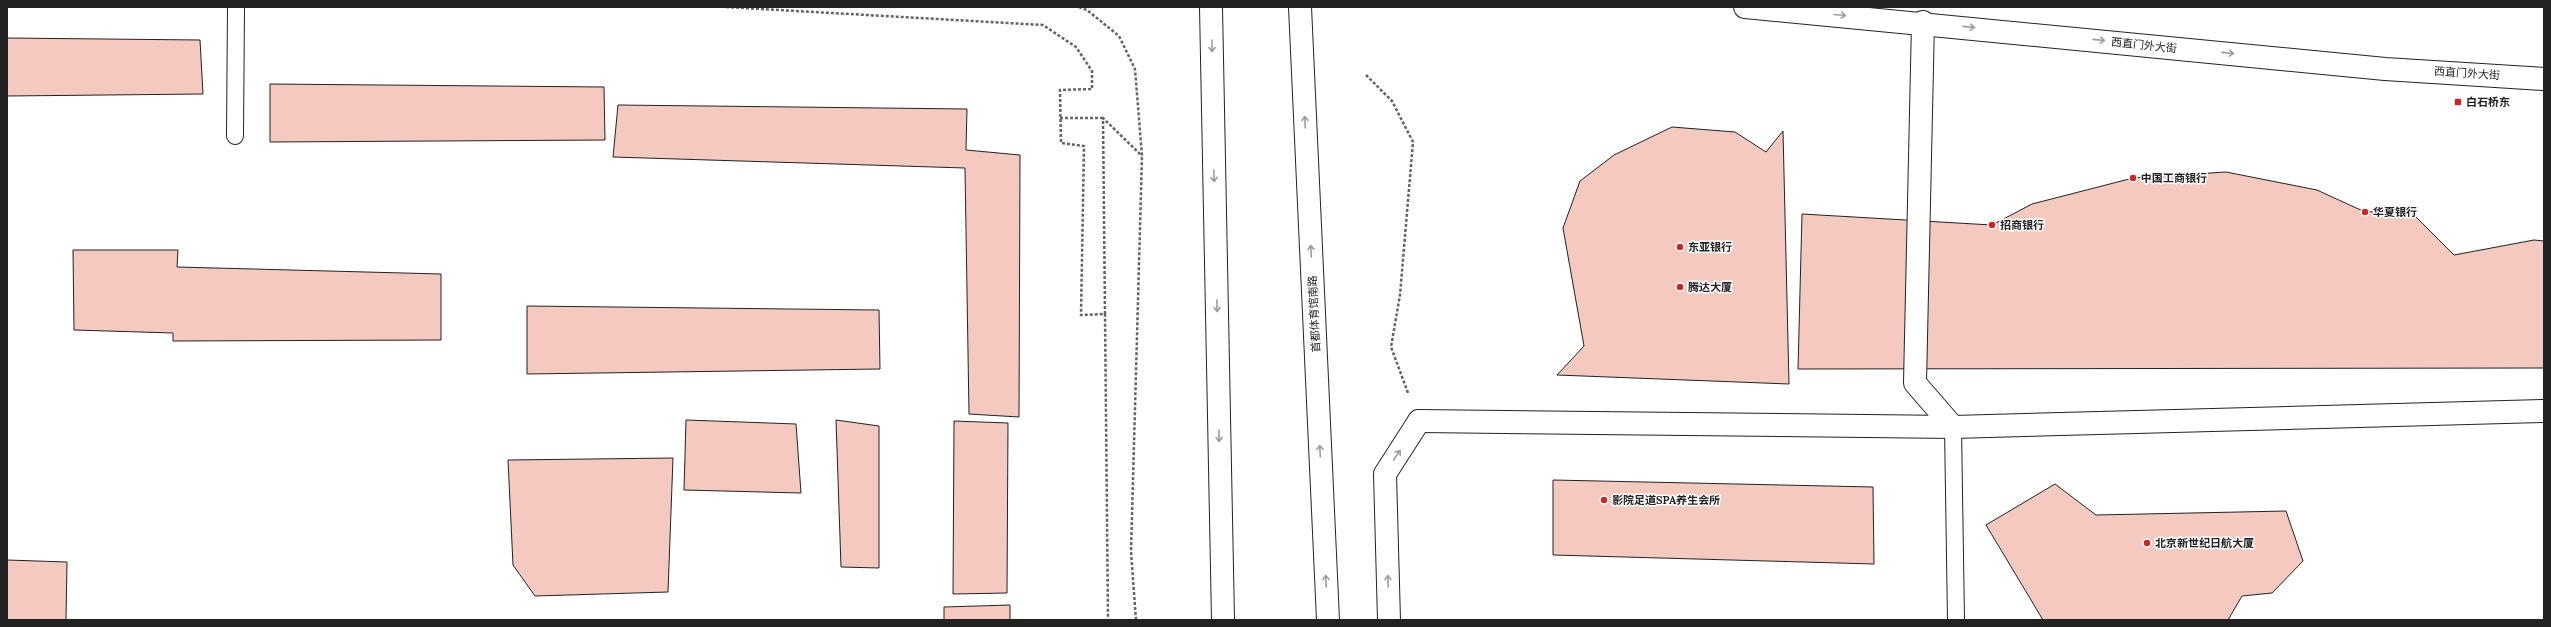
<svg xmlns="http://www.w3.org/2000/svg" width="2551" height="627" viewBox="0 0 2551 627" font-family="Lora,'Noto Sans SC',serif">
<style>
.building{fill:#f3c9c0;stroke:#222}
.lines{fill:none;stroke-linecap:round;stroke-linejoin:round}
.service-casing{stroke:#222;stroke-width:18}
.minor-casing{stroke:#222;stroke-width:24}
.tertiary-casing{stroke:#222;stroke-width:24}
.primary-casing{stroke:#222;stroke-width:24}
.path{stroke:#646464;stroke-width:2.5;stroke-dasharray:3 2;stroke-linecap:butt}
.service{stroke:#fff;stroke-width:16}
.minor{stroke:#fff;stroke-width:22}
.tertiary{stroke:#fff;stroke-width:22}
.primary{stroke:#fff;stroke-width:22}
.oneway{stroke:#9c9c9c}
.poi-dot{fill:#c62828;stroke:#fff;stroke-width:1.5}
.labels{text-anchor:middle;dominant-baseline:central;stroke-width:3;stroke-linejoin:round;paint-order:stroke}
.street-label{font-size:11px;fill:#222;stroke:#fff}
.poi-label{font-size:11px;font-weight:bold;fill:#222;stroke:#fff;text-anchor:start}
</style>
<rect width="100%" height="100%" fill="#fff"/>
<g class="building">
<path d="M7 38 200 40 203 94 7 96Z"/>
<path d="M270 84 604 87 605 140 270 142Z"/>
<path d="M618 105 967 109 966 150 1020 155 1019 417 969 414 965 168 613 157Z"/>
<path d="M1672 127 1735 132 1766 152 1783 131 1789 384 1557 375 1584 346 1563 228 1580 181 1614 155Z"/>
<path d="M2226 172 2317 190 2365 212 2410 211 2454 255 2534 240 2544 241V368L1798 369 1802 214 1992 225 2032 204 2133 178Z"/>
<path d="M73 250H178L177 267 441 274V340L173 341V333L74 330Z"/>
<path d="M527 306 879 310 880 369 527 374Z"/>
<path d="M686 420 796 424 801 493 684 490Z"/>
<path d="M836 420 879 426V568L841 567Z"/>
<path d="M954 421 1008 423 1007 593 953 594Z"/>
<path d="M673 458 668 592 535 596 513 565 508 460Z"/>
<path d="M1553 480 1873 487 1874 564 1553 555Z"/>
<path d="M2055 484 2096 515 2286 511 2303 561 2272 593 2242 596 2228 620H2043L1986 525Z"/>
<path d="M7 560 67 562 66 620H7Z"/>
<path d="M1010 605V620H944V607Z"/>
</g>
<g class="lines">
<g class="service-casing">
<g id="service">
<path d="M235 136 236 7"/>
<path d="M1953 427 1956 620"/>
</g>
</g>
<g class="minor-casing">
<path id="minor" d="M1419 421 1953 427 2544 411"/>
</g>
<g class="tertiary-casing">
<g id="tertiary">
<path d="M1745 7 2385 69 2544 79"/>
<path d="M1923 22 1915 383 1953 427"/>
<path d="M1389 620 1385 474 1419 421"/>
</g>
</g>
<g class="primary-casing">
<g id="primary">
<path d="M1211 7 1223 620"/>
<path d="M1300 7 1328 620"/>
</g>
</g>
<g class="path">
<path d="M726 7 1043 25 1076 47 1092 71V89L1060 90 1061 143 1084 146 1081 315 1105 314 1108 620"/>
<path d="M1079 7 1087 10 1119 36 1135 69 1142 156 1131 552 1136 620"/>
<path d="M1366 75 1392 101 1413 142 1400 295 1391 347 1408 393"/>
<path d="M1060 118H1103"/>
<path d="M1105 314 1103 118 1142 156"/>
</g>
<use href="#service" class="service"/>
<use href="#minor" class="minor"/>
<use href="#tertiary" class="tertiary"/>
<use href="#primary" class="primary"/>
</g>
<defs><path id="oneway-shaft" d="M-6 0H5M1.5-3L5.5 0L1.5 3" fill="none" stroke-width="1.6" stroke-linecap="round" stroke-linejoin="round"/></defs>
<g class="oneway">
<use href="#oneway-shaft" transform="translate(1840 15) rotate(5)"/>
<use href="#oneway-shaft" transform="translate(1969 27) rotate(6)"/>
<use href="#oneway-shaft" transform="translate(2099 40) rotate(6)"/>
<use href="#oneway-shaft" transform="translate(1212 46) rotate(89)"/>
<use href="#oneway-shaft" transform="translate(2228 53) rotate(6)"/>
<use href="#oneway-shaft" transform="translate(1305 122) rotate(-93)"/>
<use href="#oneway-shaft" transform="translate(1214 176) rotate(89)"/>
<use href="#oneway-shaft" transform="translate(1311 251) rotate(-93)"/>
<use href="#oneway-shaft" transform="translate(1217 306) rotate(89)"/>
<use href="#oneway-shaft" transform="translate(1219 436) rotate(89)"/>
<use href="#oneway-shaft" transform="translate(1320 451) rotate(-93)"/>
<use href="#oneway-shaft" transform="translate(1397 455) rotate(-57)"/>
<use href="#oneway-shaft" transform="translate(1326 581) rotate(-93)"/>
<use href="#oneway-shaft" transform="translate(1388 581) rotate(-92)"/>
</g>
<g class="poi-dot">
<rect x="2454" y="98" width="8" height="8" rx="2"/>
<circle cx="2133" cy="178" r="4"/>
<circle cx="2365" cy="212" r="4"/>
<circle cx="1992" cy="225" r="4"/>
<circle cx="1680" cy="247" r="4"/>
<circle cx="1680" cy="287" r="4"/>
<circle cx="1604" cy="500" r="4"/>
<circle cx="2147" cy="543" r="4"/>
</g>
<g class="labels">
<g class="street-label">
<text transform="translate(2144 45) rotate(6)">西直门外大街</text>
<text transform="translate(2467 73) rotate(4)">西直门外大街</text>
<text transform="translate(1314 314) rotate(-93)">首都体育馆南路</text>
</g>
<g class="poi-label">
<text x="2466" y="102">白石桥东</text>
<text x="2141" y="178">中国工商银行</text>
<text x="2373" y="212">华夏银行</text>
<text x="2000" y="225">招商银行</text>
<text x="1688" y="247">东亚银行</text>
<text x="1688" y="287">腾达大厦</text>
<text x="1612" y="500">影院足道SPA养生会所</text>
<text x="2155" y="543">北京新世纪日航大厦</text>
</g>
</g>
<rect width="2551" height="627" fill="none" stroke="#222222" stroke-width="16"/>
</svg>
